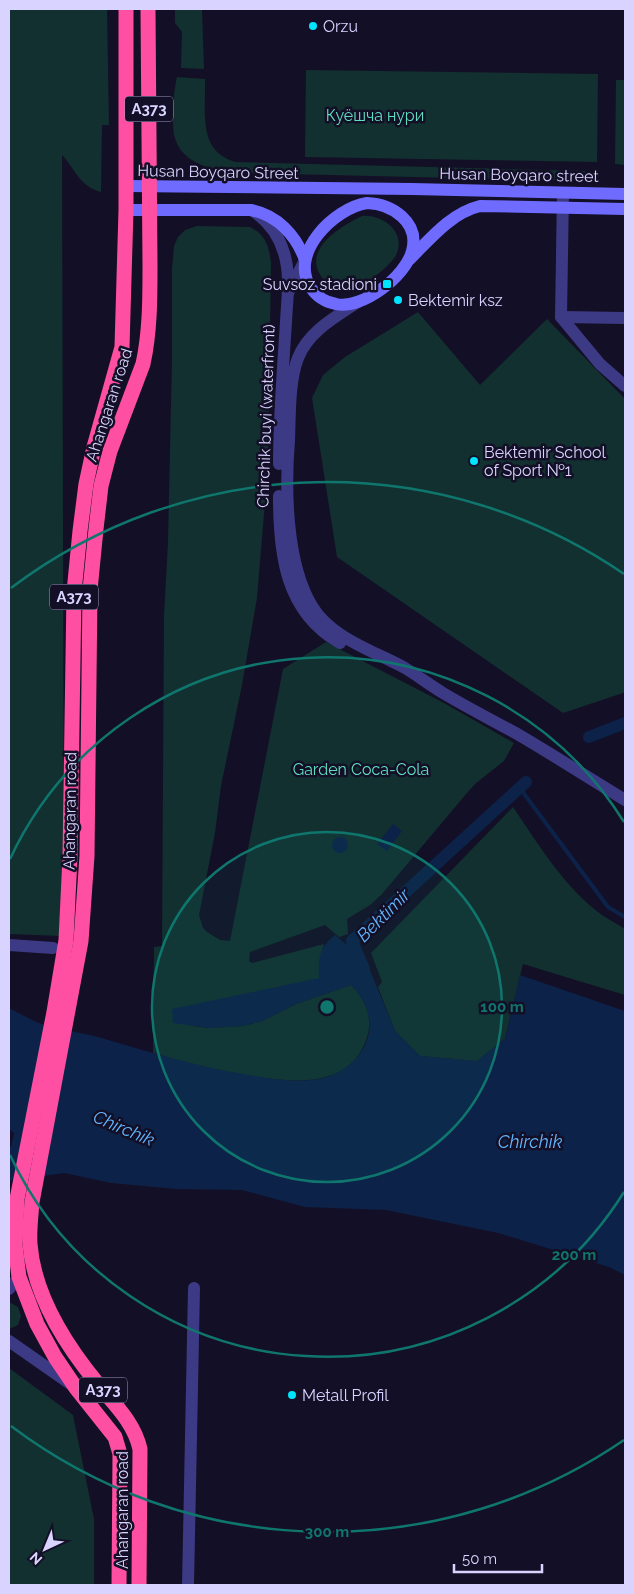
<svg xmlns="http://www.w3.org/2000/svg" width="634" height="1594" viewBox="0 0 634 1594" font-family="Raleway,sans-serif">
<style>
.green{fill:#12302f}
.water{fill:#0c2248}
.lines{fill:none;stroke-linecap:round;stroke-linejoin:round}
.stream{stroke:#0c2248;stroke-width:4}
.canal{stroke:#0c2248;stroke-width:12}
.street{stroke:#3d3a85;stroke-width:12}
.secondary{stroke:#6f6bff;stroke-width:12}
.highway{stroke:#ff4fa3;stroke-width:15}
.ring{fill:none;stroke:#0f766e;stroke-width:2.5}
.poi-dot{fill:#00e5ff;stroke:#130f26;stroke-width:2}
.labels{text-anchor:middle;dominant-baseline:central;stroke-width:5;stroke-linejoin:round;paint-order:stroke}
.shield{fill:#130f26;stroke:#9e99be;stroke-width:1}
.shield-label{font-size:15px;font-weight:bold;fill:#d9d4ff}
.poi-label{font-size:16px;fill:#d9d4ff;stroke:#130f26;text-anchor:start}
.park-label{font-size:16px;fill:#5fe0c0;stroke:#130f26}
.street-label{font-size:16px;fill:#d9d4ff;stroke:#130f26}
.water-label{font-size:18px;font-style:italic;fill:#62b6ff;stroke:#130f26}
.centre{fill:#0f766e;stroke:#130f26;stroke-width:2.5}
.ring-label{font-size:15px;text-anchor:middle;font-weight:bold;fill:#0f766e;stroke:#130f26;stroke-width:5;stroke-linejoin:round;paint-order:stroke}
</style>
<rect width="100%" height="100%" fill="#130f26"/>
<g class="green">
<path d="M9 9H107L109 125H102L101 192C79 186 76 170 62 155L64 886 62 936 9 934Z"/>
<path d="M175 9H202L204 69 181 68 182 32 175 23Z"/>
<path d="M306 70 598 74 597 162 305 157Z"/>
<path d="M177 77 205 79C206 111 197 152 236 162L585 171V181L243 173C216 170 182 167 174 135 173 129 173 122 173 115 173 102 174 91 177 77Z"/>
<path d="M616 80H625V165L615 164Z"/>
<path d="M362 216C384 214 408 234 395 257 387 269 359 290 345 291 336 291 330 286 325 281 298 252 339 227 362 216Z"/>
<path d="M197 226 250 227C266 235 269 246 271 263L268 466 257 598 242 685 221 786 215 833 199 915 203 928 207 932 220 940 230 941 283 669 326 642 444 703 514 743 504 761 475 784 467 793 382 894 370 905 347 919 348 934 339 937 325 925 250 952 249 961 252 963 324 944 319 964 320 978 192 1026 209 1028 243 1026 262 1021 296 1004 351 985C366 1000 374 1019 366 1040 348 1091 288 1082 246 1075 215 1070 184 1062 153 1053L154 947 162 946 164 615 168 542 172 358V269L174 246 178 237 185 230Z"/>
<path d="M418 312 480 385 547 319 625 399V691L623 693 563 713 337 557 312 398 323 375 345 357Z"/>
<path d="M513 807C539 845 564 887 602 915 609 920 618 924 625 929V995L523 964 505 1039 477 1061 420 1056 395 1031 378 987 382 982 371 953Z"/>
<path d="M9 1302 18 1307 21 1316 18 1325 9 1329Z"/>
<path d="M9 1368 73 1415 94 1519V1585H9Z"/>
</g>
<g class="water">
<path d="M393 824 402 831 387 851 377 844Z"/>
<circle cx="340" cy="845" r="8"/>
<path d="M335 935 366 961 395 1031 420 1056 477 1061 505 1039 520 975 625 1011V1275L609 1267 498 1233 386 1210 305 1207 242 1190 176 1189 111 1183 64 1173 9 1181V1147H11L14 1133 9 1129V1008C19 1013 29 1019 39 1023 60 1031 84 1032 105 1039 153 1053 199 1067 248 1075 269 1079 291 1082 312 1080 336 1078 359 1063 367 1040 374 1019 366 1000 351 985L296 1004 262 1021 243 1026 209 1028 173 1023 172 1009 319 978C318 958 319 948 335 935Z"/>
</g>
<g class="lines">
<path class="stream" d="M519 787 608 907 625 917"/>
<g class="canal">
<path d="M589 737 625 723"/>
<path d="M364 969 352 941 526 782"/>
</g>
<g class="street">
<path d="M563 193 561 317 600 364 625 386"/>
<path d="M253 211C268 221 279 236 284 253 291 275 287 300 286 322 283 369 279 417 279 464"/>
<path d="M288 293 305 260"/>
<path d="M358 302C335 317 308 332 298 358 289 381 290 416 289 440 285 489 286 563 312 606 331 638 374 651 405 668 418 676 430 685 443 693 468 708 494 721 519 735 555 756 590 779 625 800"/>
<path d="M561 317 625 318"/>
<path d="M279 496C279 554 285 612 340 643"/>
<path d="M9 945 53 948"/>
<path d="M9 1289 19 1277"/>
<path d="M9 1341 72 1385"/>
<path d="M188 1585 194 1288"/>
</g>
<g class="secondary">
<path d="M126 186 412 189 625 194"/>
<path d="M367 203C392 204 420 222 412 251 406 276 362 310 336 304 325 302 317 297 311 288 288 254 334 208 367 203Z"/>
<path d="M126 210H251C277 215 296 235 305 260"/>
<path d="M410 259C430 239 451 213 480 206L625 209"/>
</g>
<g class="highway">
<path d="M119 1585 120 1454 115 1437 76 1388 55 1357 37 1324 19 1277 15 1245 17 1199 54 1012 66 940 70 857 74 592 80 531 86 484 94 447 122 347 126 210V9"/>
<path d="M139 1585 140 1449C134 1422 114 1404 97 1383 65 1344 34 1296 30 1244 29 1230 31 1216 32 1202L81 941 87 856 90 590 96 529 101 486 110 451 143 364C150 332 150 299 150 266L148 9"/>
</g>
</g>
<circle cx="327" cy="1007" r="175" fill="#0f766e" fill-opacity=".12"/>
<g class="ring">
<circle cx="327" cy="1007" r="175"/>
<path d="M624 1192A350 350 0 0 1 10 1155M10 859A350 350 0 0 1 624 822"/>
<path d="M624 1440A525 525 0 0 1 11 1426M11 588A525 525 0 0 1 624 574"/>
</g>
<g class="poi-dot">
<circle cx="313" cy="26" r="5"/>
<rect x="382" y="279" width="10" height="10" rx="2.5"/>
<circle cx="398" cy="300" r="5"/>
<circle cx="474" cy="461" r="5"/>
<circle cx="292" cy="1395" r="5"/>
</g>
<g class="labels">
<g class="shield">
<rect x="125" y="96.5" width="48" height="25" rx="4"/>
<rect x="50" y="584.5" width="48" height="25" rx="4"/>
<rect x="79" y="1377.5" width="48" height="25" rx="4"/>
</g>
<g class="shield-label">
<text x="149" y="109">A373</text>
<text x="74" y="597">A373</text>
<text x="103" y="1390">A373</text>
</g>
<g class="poi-label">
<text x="323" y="26">Orzu</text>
<text x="377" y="284" text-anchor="end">Suvsoz stadioni</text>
<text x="408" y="300">Bektemir ksz</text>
<text x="484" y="452">Bektemir School<tspan x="484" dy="18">of Sport №1</tspan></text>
<text x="302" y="1395">Metall Profil</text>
</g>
<g class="park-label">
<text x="375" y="115">Куёшча нури</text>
<text x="361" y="769">Garden Coca-Cola</text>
</g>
<g class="street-label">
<text transform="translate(218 172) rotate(1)">Husan Boyqaro Street</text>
<text transform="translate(519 175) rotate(1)">Husan Boyqaro street</text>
<text transform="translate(109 405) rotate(-72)">Ahangaran road</text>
<text transform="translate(266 416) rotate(-88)">Chirchik buyi (waterfront)</text>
<text transform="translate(70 811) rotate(-89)">Ahangaran road</text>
<text transform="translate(122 1510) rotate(-90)">Ahangaran road</text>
</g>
<g class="water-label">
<text transform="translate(383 915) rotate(-45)">Bektimir</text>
<text transform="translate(124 1128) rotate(23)">Chirchik</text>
<text x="530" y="1141">Chirchik</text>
</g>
</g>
<circle cx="327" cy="1007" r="8" class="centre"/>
<g class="ring-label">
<text x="502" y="1012">100 m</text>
<text x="574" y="1260">200 m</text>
<text x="327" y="1537">300 m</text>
</g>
<rect width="634" height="1594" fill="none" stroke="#d9d4ff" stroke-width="20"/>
<g transform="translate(45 1549) rotate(224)" stroke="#130f26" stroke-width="4" paint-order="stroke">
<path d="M0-4L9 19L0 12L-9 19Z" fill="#d9d4ff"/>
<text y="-8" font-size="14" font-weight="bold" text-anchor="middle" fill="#d9d4ff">N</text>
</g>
<path d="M454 1564v8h88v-8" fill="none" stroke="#d9d4ff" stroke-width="2.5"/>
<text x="462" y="1564" font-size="15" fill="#d9d4ff" stroke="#130f26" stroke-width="4" paint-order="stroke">50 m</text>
</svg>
